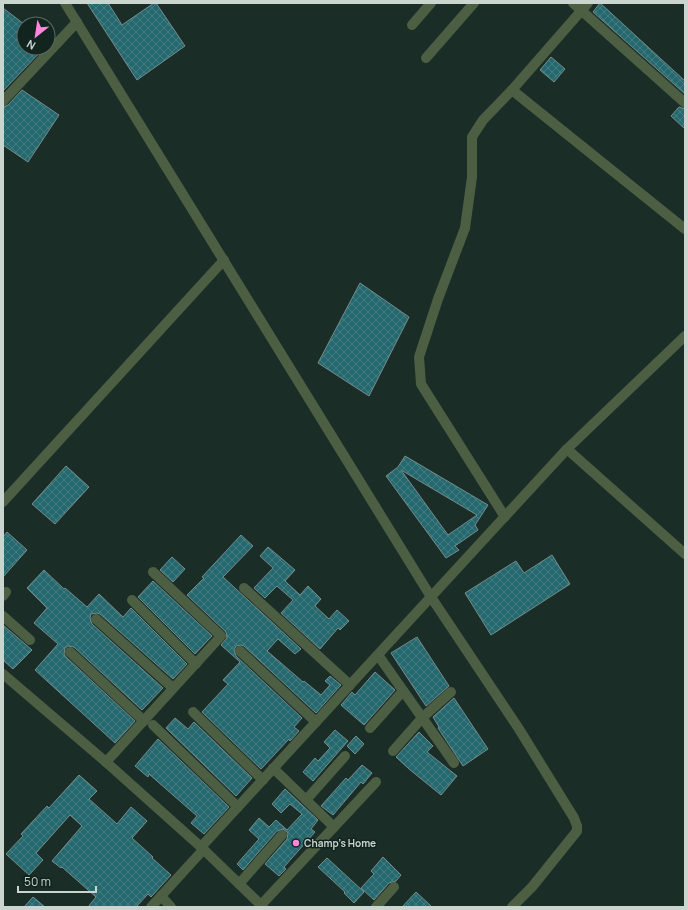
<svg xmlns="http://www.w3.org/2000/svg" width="688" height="910" viewBox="0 0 688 910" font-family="Manrope,sans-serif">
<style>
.building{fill:url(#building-cross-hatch);stroke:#758d8f;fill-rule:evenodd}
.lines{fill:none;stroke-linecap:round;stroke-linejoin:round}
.street{stroke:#4c5f43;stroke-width:10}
.poi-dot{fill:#ff85df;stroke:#11241d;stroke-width:1.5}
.labels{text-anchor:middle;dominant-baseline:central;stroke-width:3;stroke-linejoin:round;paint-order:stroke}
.poi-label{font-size:10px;font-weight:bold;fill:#cad5d0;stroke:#11241d;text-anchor:start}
</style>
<defs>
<pattern id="building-cross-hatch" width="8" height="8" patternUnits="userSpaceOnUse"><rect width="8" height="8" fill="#25686e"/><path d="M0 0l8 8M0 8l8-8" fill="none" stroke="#437d82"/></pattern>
</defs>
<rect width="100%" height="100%" fill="#1b2d27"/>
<g class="building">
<path d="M87 3H108L122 25 154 3H156L185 46 137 80Z"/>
<path d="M600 3 685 81V94L593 12Z"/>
<path d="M3 8 24 24V48H44L3 91Z"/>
<path d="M551 57 565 69 554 82 540 70Z"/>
<path d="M22 90 59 115 28 162 3 145V107L8 105Z"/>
<path d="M679 107 685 109V129L671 116Z"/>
<path d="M360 283 409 317 369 396 318 363Z"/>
<path d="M405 456 488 505 475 525 478 530 455 546 459 550 446 558 386 476 398 467ZM401 470 477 515 448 535Z"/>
<path d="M66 466 89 487 55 524 32 504Z"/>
<path d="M7 532 27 550 3 577V537Z"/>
<path d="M241 535 253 546 223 577 301 649 295 654 278 639 267 651 303 682 304 681 321 695 330 685 325 681 330 676 341 685 316 713 244 646 241 645 236 646 234 650 236 656 302 718 294 727 299 731 290 741 289 739 261 769 202 712 228 684 223 680 240 662 221 645 227 638 226 632 187 595 204 578 202 577Z"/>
<path d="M268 547 295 570 285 581 300 595 308 586 321 599 315 606 329 619 337 610 349 621 340 630 338 628 320 649 281 613 293 600 277 586 265 598 254 588 273 568 260 556Z"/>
<path d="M552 555 570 584 491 635 465 593 516 561 524 573Z"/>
<path d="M172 557 185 569 173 582 160 570Z"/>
<path d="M44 570 64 589 65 588 87 607 99 594 123 617 131 608 187 664 173 679 100 614 97 613 91 614 90 618 92 624 163 688 142 710 74 647 68 646 65 648 64 654 66 657 135 721 115 743 35 670 58 644 34 623 47 608 27 588Z"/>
<path d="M153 581 212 636 195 654 138 597Z"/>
<path d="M3 625 32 650 13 669 3 660Z"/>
<path d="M417 637 449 686 426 706 391 653Z"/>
<path d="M375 672 395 690 364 725 341 705 352 692 355 695Z"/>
<path d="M454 698 488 749 463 766 438 728 439 727 433 717Z"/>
<path d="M175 718 188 729 194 722 252 778 236 796 166 728Z"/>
<path d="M335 730 348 741 313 781 303 772 315 758 318 761 330 748 324 742Z"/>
<path d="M419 732 433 746 427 752 457 776 441 795 409 769 396 757Z"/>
<path d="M356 736 364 744 355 754 347 746Z"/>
<path d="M158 739 229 807 204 834 191 823 197 816 149 774 148 777 135 766Z"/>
<path d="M362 765 372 773 363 784 361 782 333 815 321 806 346 778 348 780Z"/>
<path d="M79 775 97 791 89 799 117 824 131 807 147 821 132 838 153 857 152 858 171 875 151 897 148 894 136 907H88L96 897 62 867 61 868 52 861 82 826 70 815 36 853 43 860 29 875 6 854 23 836 21 834 47 806 49 808Z"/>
<path d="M285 789 318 820 311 829 315 832 284 867 286 869 279 876 265 864 287 839 288 833 283 829 277 831 243 870 237 864 259 839 249 830 259 818 269 827 276 820 287 830 302 814 290 804 281 813 272 804Z"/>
<path d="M383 857 401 875 396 881 389 883 374 900 361 888 374 874 371 871Z"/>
<path d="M327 858 364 892 354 903 344 893 345 892 318 867Z"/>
<path d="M416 892 432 907H402Z"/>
<path d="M33 897 45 907H24Z"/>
</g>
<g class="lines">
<g class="street">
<path d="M65 3 431 597 519 729 574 818 577 826V831L532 887 512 907"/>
<path d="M573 3 685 103"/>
<path d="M412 25 431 3"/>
<path d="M426 58 474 3"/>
<path d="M512 90 685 229"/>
<path d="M3 101 77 22"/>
<path d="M567 449 685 336"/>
<path d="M3 502 224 260"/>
<path d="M505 517 421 384 419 357 438 299 465 228 472 177V137L483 120 512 90 588 3"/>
<path d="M244 588 350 685"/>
<path d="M3 596 6 592"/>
<path d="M132 600 196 664"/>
<path d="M3 616 30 640"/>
<path d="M96 619 173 688"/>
<path d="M240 651 316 722"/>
<path d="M70 652 144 721"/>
<path d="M378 655 454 763"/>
<path d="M3 674 106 762 201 847 263 907"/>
<path d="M193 712 263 780"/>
<path d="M153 725 238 807"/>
<path d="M370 728 403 691"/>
<path d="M393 751 422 718 451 692"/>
<path d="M106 762 221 636 153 572"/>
<path d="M273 768 334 827"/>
<path d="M306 800 345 756"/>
<path d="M201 847 567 449 685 554"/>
<path d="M239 884 282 835"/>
<path d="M161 896 171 907"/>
<path d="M261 905 376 782"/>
<path d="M151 907 203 850"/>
<path d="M376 907 394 887"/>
</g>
</g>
<circle class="poi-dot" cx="296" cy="843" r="4"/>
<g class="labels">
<g class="poi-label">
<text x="304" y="843">Champ's Home</text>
</g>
</g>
<rect width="688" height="910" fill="none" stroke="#cad5d0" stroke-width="8"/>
<g transform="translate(36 36) rotate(210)"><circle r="19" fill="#11241d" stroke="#5b6b65"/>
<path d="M0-3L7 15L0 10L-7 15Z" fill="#ff85df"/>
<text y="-6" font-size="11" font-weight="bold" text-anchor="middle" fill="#cad5d0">N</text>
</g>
<path d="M18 886v6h78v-6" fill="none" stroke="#cad5d0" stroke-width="2"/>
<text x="24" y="886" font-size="12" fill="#cad5d0" stroke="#11241d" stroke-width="3" paint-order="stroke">50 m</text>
</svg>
